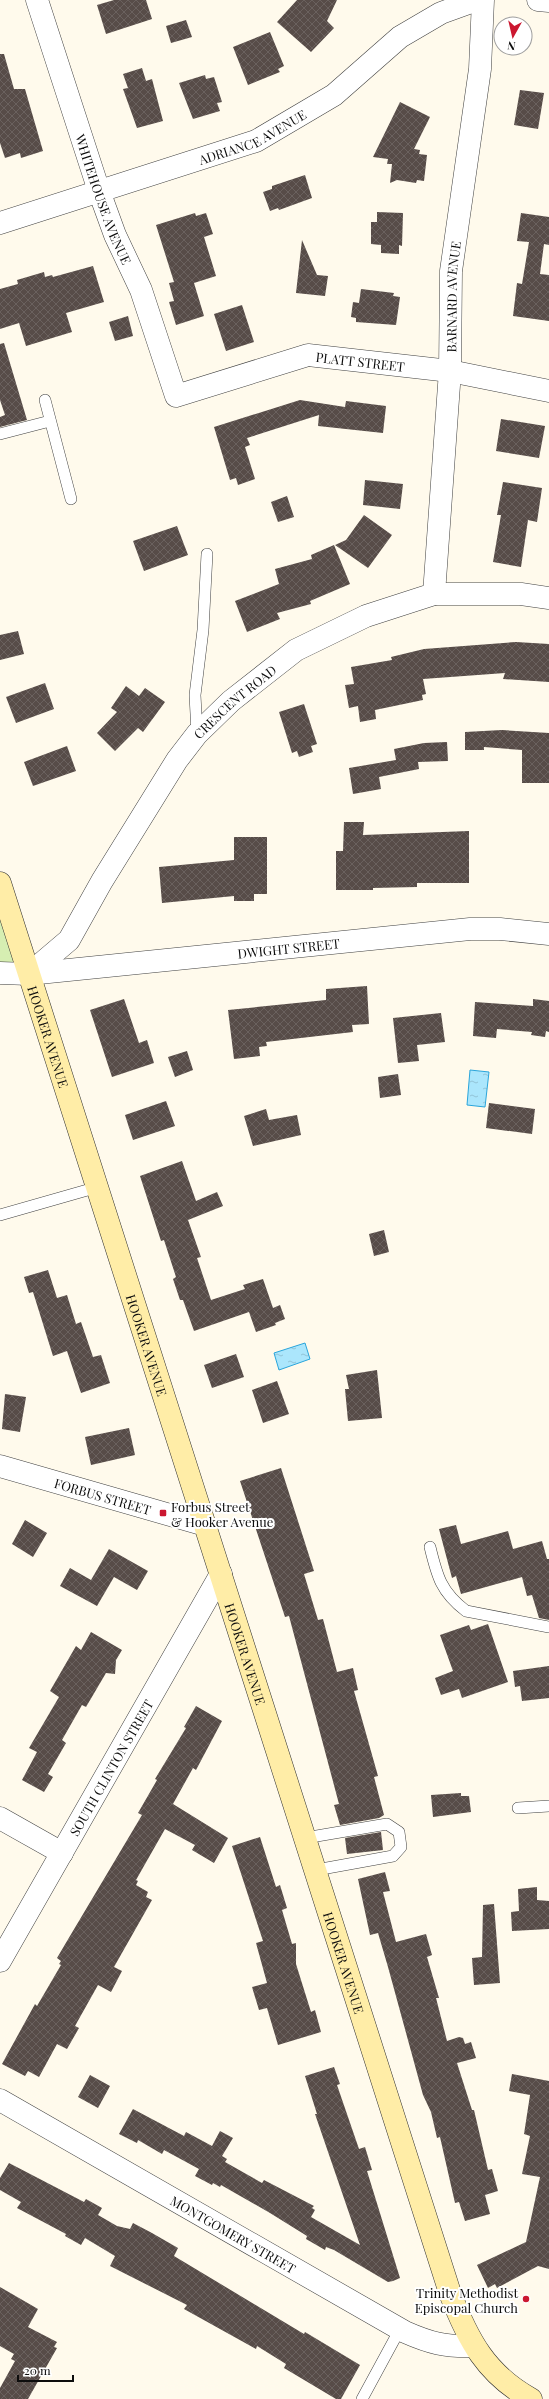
<svg xmlns="http://www.w3.org/2000/svg" width="549" height="2399" viewBox="0 0 549 2399" font-family="'Playfair Display',serif">
<style>
.park{fill:#d6eeb2}
.water{fill:url(#water-ripples);stroke:#2aa5db}
.building{fill:url(#building-cross-hatch)}
.lines{fill:none;stroke-linecap:round;stroke-linejoin:round}
.lane-casing{stroke:#404040;stroke-width:12}
.street-casing{stroke:#404040;stroke-width:23}
.secondary-casing{stroke:#2f2f2f;stroke-width:23}
.lane{stroke:#fff;stroke-width:11}
.street{stroke:#fff;stroke-width:22}
.secondary{stroke:#ffeda7;stroke-width:22}
.poi-dot{fill:#cb1730;stroke:#fff;stroke-width:1.5}
.labels{text-anchor:middle;dominant-baseline:central;stroke-width:4;stroke-linejoin:round;paint-order:stroke}
.street-label{font-size:13px;fill:#0d0d0d;stroke:#fff}
.poi-label{font-size:13px;fill:#0d0d0d;stroke:#fff;text-anchor:start}
</style>
<defs>
<pattern id="water-ripples" width="26" height="14" patternUnits="userSpaceOnUse"><rect width="26" height="14" fill="#abe6fc"/><path d="M2 4q2-2 4 0t4 0M15 11q2-2 4 0t4 0" fill="none" stroke="#92c4d7"/></pattern>
<pattern id="building-cross-hatch" width="8" height="8" patternUnits="userSpaceOnUse"><rect width="8" height="8" fill="#574c48"/><path d="M0 0l8 8M0 8l8-8" fill="none" stroke="#6a615e"/></pattern>
</defs>
<rect width="100%" height="100%" fill="#fffaec"/>
<path class="park" d="M0 883 29 974 0 973Z"/>
<g class="water">
<path d="M470 1070 489 1072 485 1107 467 1105Z"/>
<path d="M305 1343 310 1359 279 1370 274 1353Z"/>
</g>
<g class="building">
<path d="M114 0H146L152 19 106 34 97 5Z"/>
<path d="M297 0H337L327 21 334 28 311 52 277 22Z"/>
<path d="M186 20 192 37 171 43 166 26Z"/>
<path d="M270 32 284 66 278 69 280 72 248 85 233 47Z"/>
<path d="M0 54H4L14 89H25L43 151 21 158 20 153 5 158 0 143Z"/>
<path d="M142 68 146 81 152 79 163 121 137 128 123 89 128 88 123 74Z"/>
<path d="M205 75 206 79 214 77 222 102 217 103 220 111 193 119 179 83Z"/>
<path d="M520 90 544 93 538 129 514 125Z"/>
<path d="M400 102 430 117 414 149 420 150 419 154 427 155 424 181 417 180 416 183 397 180 390 183 392 164H387L388 159 373 157Z"/>
<path d="M305 175 312 198 279 210 278 208 270 211 263 192 272 189V186Z"/>
<path d="M377 212 403 213 402 246 399 245V254L381 253V245L371 244V222H377Z"/>
<path d="M195 213 196 216 206 213 213 234 204 237 216 276 194 283 204 316 176 325 169 302 174 301 169 283 174 282 156 225Z"/>
<path d="M521 213 549 217V245L544 244 540 274 549 275V321L513 316 517 283 522 284 529 242 517 241Z"/>
<path d="M302 240 317 275 328 276 325 296 296 293Z"/>
<path d="M93 266 104 302 66 313 72 332 26 346 19 323 0 329V289L18 284 17 280 44 272 45 277 52 275 53 277Z"/>
<path d="M361 289 394 293 393 296 400 297 396 325 356 322V318L351 317 353 302 359 303Z"/>
<path d="M242 305 254 342 226 351 214 314Z"/>
<path d="M128 316 133 336 115 341 109 322Z"/>
<path d="M4 343 27 420 0 427V417L5 415 0 400V344Z"/>
<path d="M300 400 345 407 346 401 386 406 383 433 318 426 319 415 247 438 250 445 245 447 255 479 238 485 236 478 230 480 214 427Z"/>
<path d="M501 419 545 426 539 458 496 451Z"/>
<path d="M365 480 403 484 400 509 363 505Z"/>
<path d="M503 482 542 488 537 522 528 520 521 567 493 562 501 515H497Z"/>
<path d="M287 496 294 517 278 522 271 502Z"/>
<path d="M364 515 392 535 368 568 335 545 346 540Z"/>
<path d="M177 526 188 555 144 571 133 541Z"/>
<path d="M334 545 350 584 310 601 311 604 277 613 280 619 247 632 235 601 279 584 275 569 312 559 311 555Z"/>
<path d="M18 631 24 654 0 660V635Z"/>
<path d="M516 642 549 644V682L503 679 505 673 423 679 426 694 422 695 423 700 375 710 376 719 360 722 358 706 349 708 345 685 354 684 351 667 392 660 391 657 424 649Z"/>
<path d="M45 683 54 709 16 723 6 697Z"/>
<path d="M126 686 139 696 145 688 165 702 143 732 138 728 115 751 97 733 117 712 111 708Z"/>
<path d="M304 704 317 744 311 746 313 752 299 757 297 751 292 753 279 712Z"/>
<path d="M502 730 549 733V783H522V750L484 747V750H465V732Z"/>
<path d="M447 742 448 761 418 762 419 769 379 777 381 789 353 794 349 768 396 760 394 749 424 743Z"/>
<path d="M67 746 76 771 33 786 24 762Z"/>
<path d="M344 822H364L363 835 469 831V883H417V887L373 888V890H336V851H343Z"/>
<path d="M234 837H267V894H254V901H234V896L162 903 159 867 234 860Z"/>
<path d="M367 986 369 1024 352 1025 353 1032 266 1042 267 1046 259 1047 260 1056 234 1059 228 1010 326 1000V989Z"/>
<path d="M124 999 139 1043 147 1040 154 1063 112 1077 90 1010Z"/>
<path d="M533 999 549 1001V1032L546 1031 545 1037 531 1035 532 1032 497 1029 496 1038 473 1036 475 1002 533 1006Z"/>
<path d="M441 1013 445 1042 417 1045 419 1061 398 1063 393 1018Z"/>
<path d="M187 1051 193 1070 175 1077 168 1057Z"/>
<path d="M398 1074 401 1095 380 1098 378 1077Z"/>
<path d="M166 1101 175 1126 133 1140 125 1115Z"/>
<path d="M489 1103 535 1109 532 1134 486 1128Z"/>
<path d="M266 1109 269 1120 297 1115 301 1135 253 1146 244 1116Z"/>
<path d="M182 1161 196 1201 217 1192 223 1206 188 1220 201 1257 197 1258 211 1300 245 1289 243 1285 263 1279 273 1308 280 1305 285 1319 275 1323 276 1325 256 1332 249 1312 194 1331 183 1300H180L173 1279 176 1277 164 1240 161 1241 140 1176Z"/>
<path d="M384 1230 389 1252 374 1256 369 1234Z"/>
<path d="M48 1270 57 1298 67 1295 76 1324 81 1322 93 1357 101 1355 110 1383 81 1393 67 1351 53 1356 33 1292 29 1293 24 1277Z"/>
<path d="M236 1354 244 1377 212 1388 204 1365Z"/>
<path d="M377 1370 382 1418 348 1421 345 1389H349L346 1375Z"/>
<path d="M277 1381 289 1414 263 1423 252 1390Z"/>
<path d="M5 1394 26 1397 20 1432 2 1429Z"/>
<path d="M129 1428 135 1455 91 1465 85 1437Z"/>
<path d="M281 1468 314 1571 304 1574 318 1620 323 1619 337 1672 353 1668 358 1690 354 1691 378 1776 374 1777 384 1815 379 1818 340 1825 334 1805 339 1804 289 1616 285 1617 240 1481Z"/>
<path d="M25 1520 47 1533 33 1557 12 1544Z"/>
<path d="M456 1525 461 1544 508 1531 513 1549 542 1541 547 1559H549V1620L539 1618 532 1595 527 1596 522 1577 461 1594 456 1576 452 1578 439 1529Z"/>
<path d="M109 1549 148 1571 137 1590 114 1577 97 1606 60 1586 70 1568 91 1580Z"/>
<path d="M488 1624 508 1682 462 1698 459 1689 441 1695 435 1678 453 1671 440 1635 469 1625 471 1630Z"/>
<path d="M91 1632 122 1650 116 1660 115 1674 106 1673 86 1707 82 1705 62 1740 66 1743 48 1774 53 1777 44 1792 22 1780 37 1752 29 1748 59 1697 50 1691 76 1646 81 1650Z"/>
<path d="M549 1666V1698L522 1701 520 1686 515 1687 513 1671Z"/>
<path d="M196 1706 222 1721 196 1770 193 1768 173 1804 228 1838 214 1863 192 1850 195 1845 165 1829 136 1880 138 1881 136 1885 148 1892 146 1897 152 1900 114 1967 122 1971 111 1992 98 1985 75 2026 79 2028 67 2049 57 2044 39 2077 28 2071 25 2076 2 2064 35 2004 37 2006 61 1965 59 1964 61 1961 57 1958 67 1941 142 1815 138 1813 157 1780 155 1779 186 1728 184 1727Z"/>
<path d="M461 1793V1796H469L471 1812 433 1817 431 1795Z"/>
<path d="M381 1832 383 1850 347 1854 345 1838Z"/>
<path d="M260 1837 276 1887 280 1885 287 1908 282 1910 292 1944 296 1943V1964L311 2012 315 2010 321 2032 278 2045 267 2008 259 2010 252 1987 267 1983 256 1943 263 1941 232 1846Z"/>
<path d="M385 1872 390 1891 383 1892 396 1942 426 1934 432 1955 427 1957 439 1998H436L447 2041 459 2037 463 2038 465 2044 471 2042 476 2058 457 2063 472 2110H474L488 2170 492 2169 498 2191 485 2195 490 2214 465 2221 459 2202 455 2203 440 2137 437 2138 431 2112 423 2095 388 1967 378 1933 370 1935 358 1879Z"/>
<path d="M537 1887V1900L549 1901V1929L512 1931 511 1912 519 1911 518 1889Z"/>
<path d="M494 1904 500 1983 474 1985 472 1958 482 1957 483 1905Z"/>
<path d="M334 2067 340 2084 337 2085 359 2149 365 2147 372 2170 367 2171 400 2278 393 2281 388 2282 334 2250 326 2247 325 2250 306 2239 307 2236 270 2213 221 2185 220 2187 213 2183 212 2185 195 2176 199 2169 164 2150 162 2154 138 2140 137 2143 119 2134 133 2109 184 2136 186 2132 212 2146 220 2131 233 2138 222 2156 227 2159 225 2162 262 2183 264 2180 314 2206 312 2208 315 2210 311 2217 360 2245 315 2114H317L305 2076Z"/>
<path d="M512 2074 549 2081V2269L538 2266 497 2288 495 2284 488 2288 477 2265 526 2242 540 2177 522 2174 530 2136 524 2134 530 2095 509 2091Z"/>
<path d="M90 2075 110 2086 98 2108 78 2097Z"/>
<path d="M9 2163 84 2202 86 2199 102 2208 98 2215 117 2226 130 2229 133 2223 152 2233 178 2248 174 2256 304 2334 305 2332 360 2365 341 2399H336L284 2368 286 2364 257 2346 256 2349 184 2309 187 2305 110 2266 115 2256 85 2238 81 2245 65 2236 66 2234 17 2208 21 2202 0 2190V2178Z"/>
<path d="M0 2287 38 2309 28 2327 57 2342 54 2347 57 2348 28 2399H0V2388L15 2361 11 2359 14 2354 0 2346Z"/>
</g>
<g class="lines">
<g class="lane-casing">
<g id="lane">
<path d="M45 400 71 499"/>
<path d="M0 434 50 421"/>
<path d="M197 733 195 695 203 630 207 554"/>
<path d="M0 1215 98 1187"/>
<path d="M430 1547C437 1576 441 1592 466 1611L549 1627"/>
<path d="M518 1808 549 1806"/>
<path d="M305 1838 387 1824 399 1832 401 1847 393 1856 316 1870"/>
<path d="M362 2399 400 2329"/>
</g>
</g>
<g class="street-casing">
<g id="street">
<path id="s1" d="M37 0 99 191 115 235 141 290 176 396 308 355 450 371 549 391"/>
<path d="M538 0 549 1"/>
<path id="s2" d="M0 223 256 141 334 95 400 37 441 13 477 0"/>
<path id="s3" d="M434 594 450 371 451 271 480 69 483 0"/>
<path id="s4" d="M0 973 29 974 470 929H500L549 934"/>
<path id="s5" d="M29 974 69 940 102 881 177 760 197 734 231 701 296 650 366 616 434 594H521L549 598"/>
<path id="s6" d="M0 1466 205 1525"/>
<path d="M0 1818 62 1853"/>
<path id="s7" d="M0 1961 221 1574"/>
<path id="s8" d="M0 2100 405 2332C430 2343 445 2347 473 2346"/>
</g>
</g>
<g class="secondary-casing">
<g id="secondary">
<path id="s9" d="M0 883 450 2293C468 2340 486 2374 531 2399"/>
</g>
</g>
<use href="#lane" class="lane"/>
<use href="#street" class="street"/>
<use href="#secondary" class="secondary"/>
</g>
<g class="poi-dot">
<rect x="159" y="1509" width="8" height="8" rx="2"/>
<circle cx="526" cy="2299" r="4"/>
</g>
<g class="labels">
<g class="street-label">
<text stroke="none"><textPath href="#s2" startOffset="267">ADRIANCE AVENUE</textPath></text>
<text stroke="none"><textPath href="#s1" startOffset="210">WHITEHOUSE AVENUE</textPath></text>
<text stroke="none"><textPath href="#s3" startOffset="298">BARNARD AVENUE</textPath></text>
<text stroke="none"><textPath href="#s1" startOffset="611">PLATT STREET</textPath></text>
<text stroke="none"><textPath href="#s5" startOffset="345">CRESCENT ROAD</textPath></text>
<text stroke="none"><textPath href="#s4" startOffset="290">DWIGHT STREET</textPath></text>
<text stroke="none"><textPath href="#s9" startOffset="161">HOOKER AVENUE</textPath></text>
<text stroke="none"><textPath href="#s9" startOffset="485">HOOKER AVENUE</textPath></text>
<text stroke="none"><textPath href="#s6" startOffset="107">FORBUS STREET</textPath></text>
<text stroke="none"><textPath href="#s9" startOffset="809">HOOKER AVENUE</textPath></text>
<text stroke="none"><textPath href="#s7" startOffset="223">SOUTH CLINTON STREET</textPath></text>
<text stroke="none"><textPath href="#s9" startOffset="1133">HOOKER AVENUE</textPath></text>
<text stroke="none"><textPath href="#s8" startOffset="269">MONTGOMERY STREET</textPath></text>
</g>
<g class="poi-label">
<text x="171" y="1506">Forbus Street<tspan x="171" dy="15">&amp; Hooker Avenue</tspan></text>
<text x="518" y="2292" text-anchor="end">Trinity Methodist<tspan x="518" dy="15">Episcopal Church</tspan></text>
</g>
</g>
<g transform="translate(513 36) rotate(188)"><circle r="19" fill="#ffffff" stroke="#9e9e9e"/>
<path d="M0-3L7 15L0 10L-7 15Z" fill="#cb1730"/>
<text y="-6" font-size="11" font-weight="bold" text-anchor="middle" fill="#0d0d0d">N</text>
</g>
<path d="M18 2375v6h55v-6" fill="none" stroke="#0d0d0d" stroke-width="2"/>
<text x="24" y="2375" font-size="12" fill="#0d0d0d" stroke="#ffffff" stroke-width="3" paint-order="stroke">20 m</text>
</svg>
